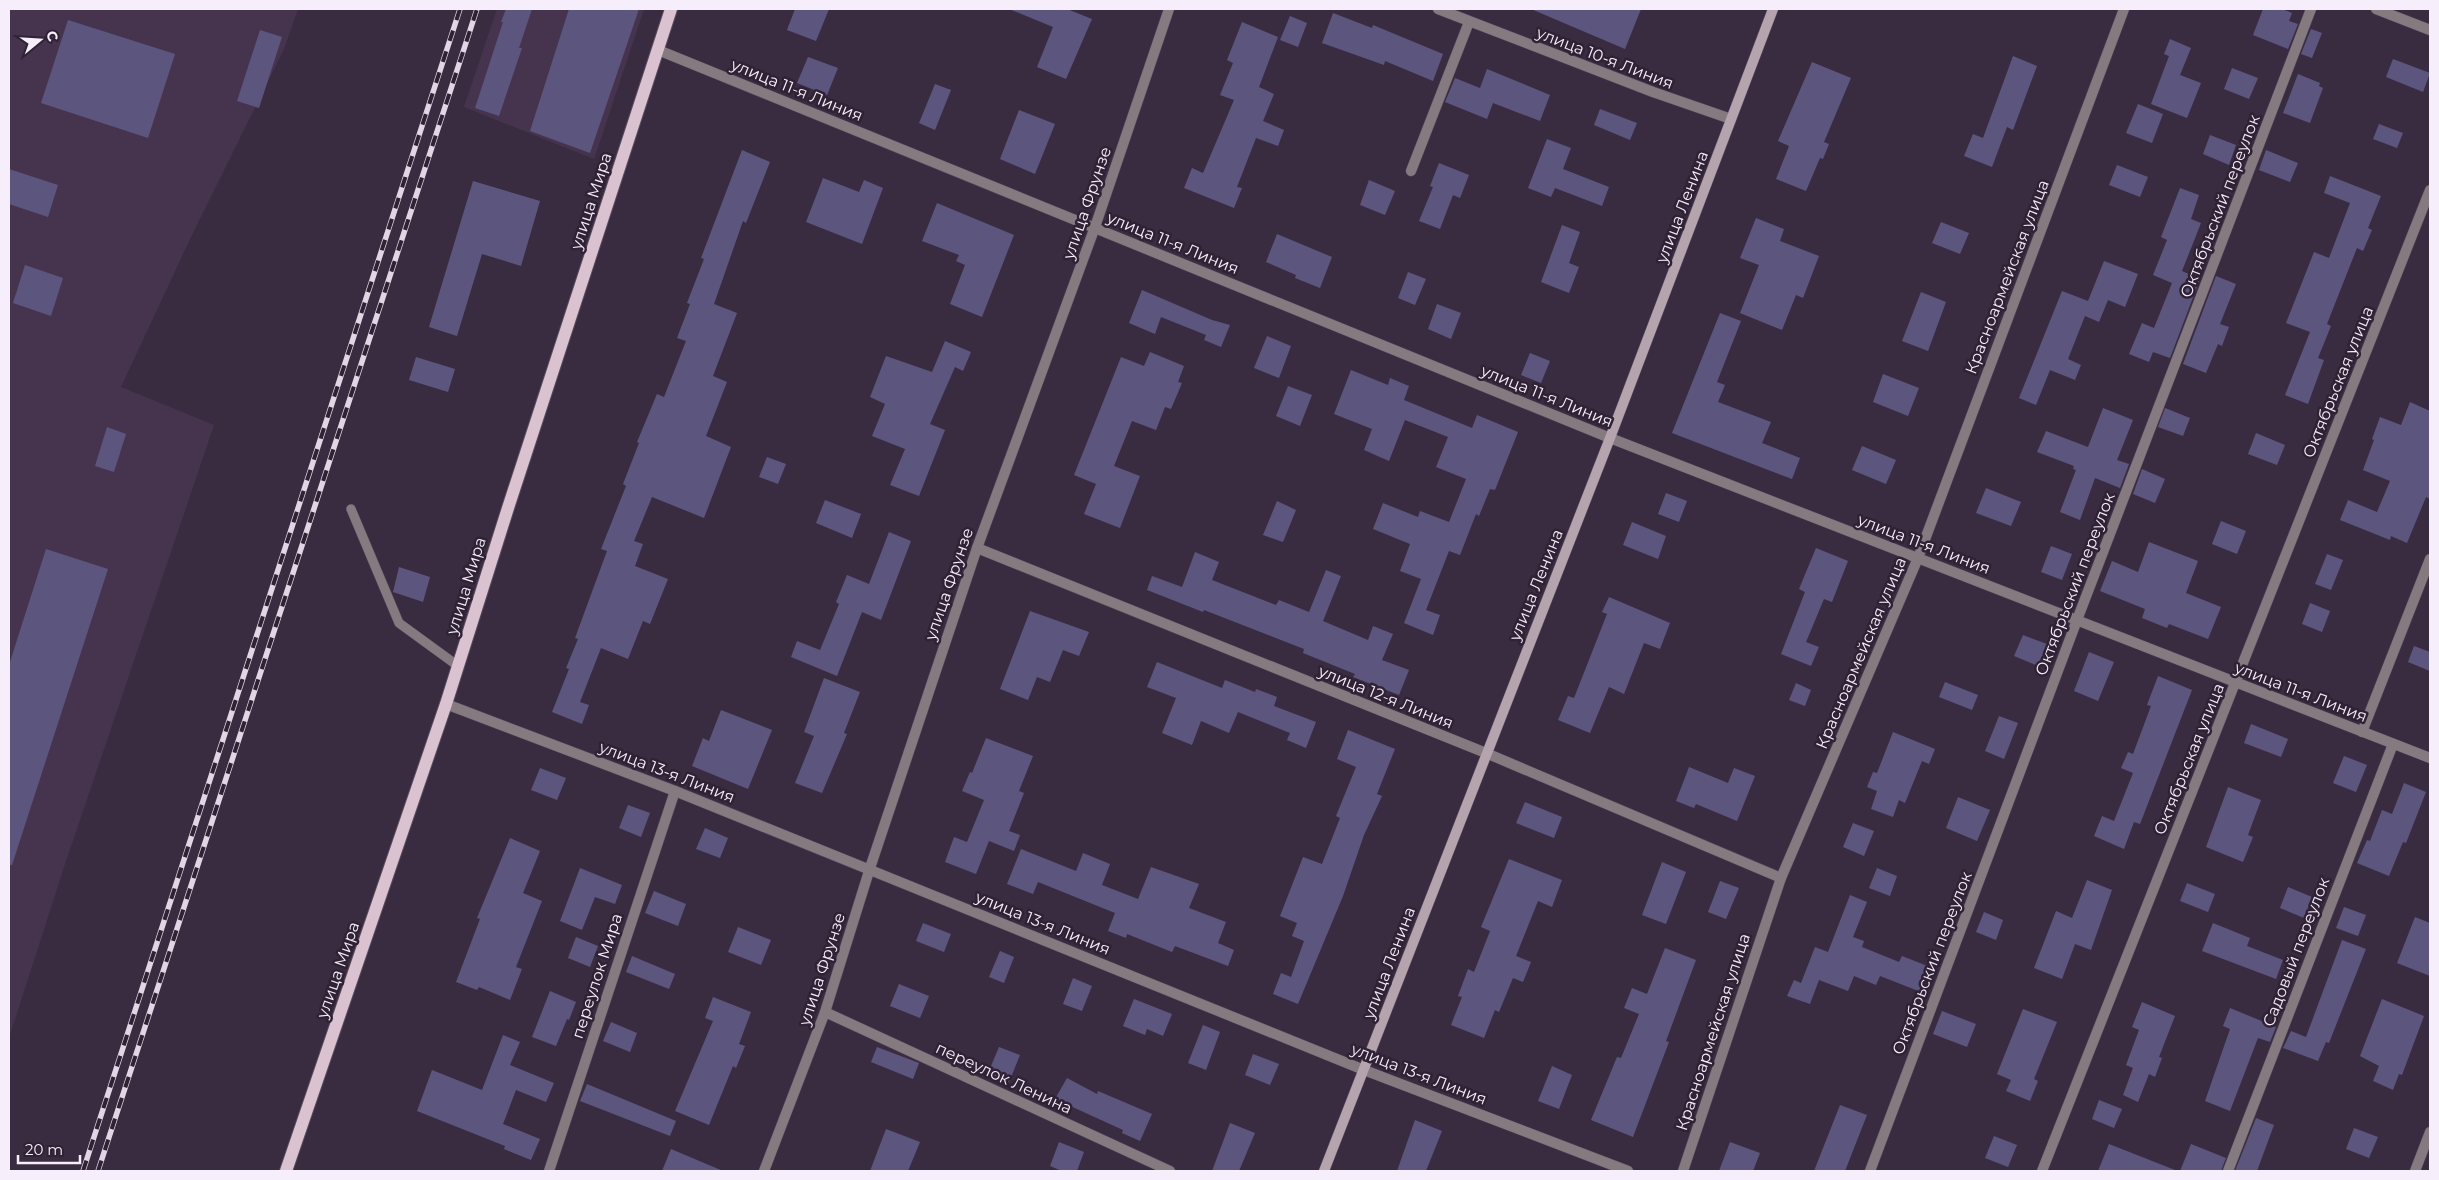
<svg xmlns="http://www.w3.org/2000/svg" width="2439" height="1180" viewBox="0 0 2439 1180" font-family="Montserrat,sans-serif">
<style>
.built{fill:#46344e}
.building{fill:#5c567f}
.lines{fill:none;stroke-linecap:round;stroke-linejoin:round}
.lane-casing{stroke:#584b5e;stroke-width:10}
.street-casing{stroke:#584b5e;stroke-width:11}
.secondary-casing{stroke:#584b5e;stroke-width:11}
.primary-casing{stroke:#584b5e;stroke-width:14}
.lane{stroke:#867a81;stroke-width:9}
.street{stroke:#867a81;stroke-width:10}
.secondary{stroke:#b5a3ae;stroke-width:10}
.primary{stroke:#dac2d0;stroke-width:12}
.rail-casing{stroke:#e0d6e4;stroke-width:5.5}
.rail{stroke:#302235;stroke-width:4;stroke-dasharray:11;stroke-linecap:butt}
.labels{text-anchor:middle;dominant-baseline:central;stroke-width:5;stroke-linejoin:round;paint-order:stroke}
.street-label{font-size:16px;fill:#f7eefb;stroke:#302235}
</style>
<rect width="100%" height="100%" fill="#3a2c40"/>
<g class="built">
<path d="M9 9H298L284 49 191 237 121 387 214 425 65 864 9 1038Z"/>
<path d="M497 9H644L594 159 464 107Z"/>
</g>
<g class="building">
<path d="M506 9H532L519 48H522L499 116 475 108 503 22H501Z"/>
<path d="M569 9H639L590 153 530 131Z"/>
<path d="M795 9H829L816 41 787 30Z"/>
<path d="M1009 9H1067L1092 19 1066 79 1037 67 1053 27Z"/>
<path d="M1531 9H1641L1625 49Z"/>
<path d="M2263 9H2282L2292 13 2289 21 2298 24 2288 49 2253 35Z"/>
<path d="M1333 13 1372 28 1373 25 1443 54 1433 81 1385 61 1384 65 1322 43Z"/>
<path d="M1290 16 1307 23 1298 47 1280 40Z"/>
<path d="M68 20 175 54 148 138 41 103Z"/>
<path d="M1242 22 1278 37 1259 87 1274 94 1263 121 1284 130 1278 146 1256 138 1237 187 1242 188 1234 208 1184 188 1192 168 1203 173 1234 100 1220 95 1233 63 1227 60Z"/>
<path d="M2311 29 2322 33 2312 58 2301 54Z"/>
<path d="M260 30 282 37 259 108 237 101Z"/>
<path d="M2170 39 2191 48 2180 75 2201 83 2187 118 2151 104 2169 56 2164 54Z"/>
<path d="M2013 56 2037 66 2013 130 2007 127 1992 167 1964 156 1973 134 1983 138Z"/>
<path d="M808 57 838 68 827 95 797 83Z"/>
<path d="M2393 59 2430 73 2423 92 2386 77Z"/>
<path d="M1812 62 1851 78 1824 142 1829 144 1823 159 1820 158 1806 191 1776 179 1789 146 1778 141Z"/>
<path d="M2232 68 2258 78 2249 99 2224 89Z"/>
<path d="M1487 69 1550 95 1540 121 1493 103 1487 119 1445 102 1455 78 1480 88Z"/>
<path d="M2298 74 2320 83 2319 86 2323 88 2310 123 2283 113Z"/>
<path d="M935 84 951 90 935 130 919 123Z"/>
<path d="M2138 104 2163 114 2152 143 2126 133Z"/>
<path d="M1600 109 1637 123 1630 140 1594 125Z"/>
<path d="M1019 110 1055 124 1035 174 1000 159Z"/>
<path d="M2379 124 2403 133 2397 148 2373 139Z"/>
<path d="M2210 135 2236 145 2229 165 2203 154Z"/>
<path d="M1547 139 1571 148 1563 169 1609 187 1602 206 1555 188 1551 197 1528 188Z"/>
<path d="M742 150 770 162 746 223 743 221 714 304 737 313 713 376 727 382 706 436 731 447 704 518 652 497 634 541 643 544 635 566 668 579 650 624 643 621 628 659 601 648 580 702 589 705 582 724 552 712 569 669 566 668 578 639 575 638 607 551 601 549 626 486 623 484 639 443 637 442 657 394 664 397 686 341 677 338 690 304 687 303 704 259 701 258Z"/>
<path d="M2266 150 2298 163 2290 182 2259 170Z"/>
<path d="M1439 163 1469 175 1460 198 1453 195 1440 229 1419 221 1433 187 1430 186Z"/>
<path d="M2117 165 2148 177 2140 197 2109 185Z"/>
<path d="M9 169 58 185 48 217 9 204Z"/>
<path d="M2330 176 2381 196 2368 228 2372 230 2363 251 2357 248 2327 324 2331 326 2318 358 2324 360 2308 404 2285 395 2310 332 2286 323 2314 252 2329 258 2350 203 2324 193Z"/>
<path d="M823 178 859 192 864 180 883 188 862 244 806 222Z"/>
<path d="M1369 180 1395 191 1385 215 1360 205Z"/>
<path d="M473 181 540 201 521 266 482 254 457 336 429 327Z"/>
<path d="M2180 188 2199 195 2191 219 2201 223 2182 271 2200 279 2170 358 2153 352 2149 362 2129 354 2142 323 2154 328 2172 283 2153 275 2167 240 2161 237Z"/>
<path d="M937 203 1014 235 982 317 950 304 965 265 956 261 959 255 922 241Z"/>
<path d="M1756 218 1784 229 1780 241 1819 256 1803 298 1796 295 1782 330 1740 313 1759 265 1740 258Z"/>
<path d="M1941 222 1969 233 1960 254 1932 243Z"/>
<path d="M1562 225 1580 232 1569 263 1579 267 1569 293 1541 282Z"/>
<path d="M1277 234 1332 257 1320 288 1295 278 1296 275 1266 262Z"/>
<path d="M2104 261 2138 274 2125 307 2108 300 2099 322 2085 316 2068 359 2081 365 2075 380 2050 370 2036 405 2019 398 2062 291 2088 301Z"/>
<path d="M25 265 63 278 51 316 13 303Z"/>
<path d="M1408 272 1426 279 1415 305 1398 298Z"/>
<path d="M2216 276 2236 284 2220 324 2229 327 2222 346 2218 344 2206 373 2183 364Z"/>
<path d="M1142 290 1212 320 1230 325 1221 347 1204 340 1206 335 1161 317 1155 334 1129 323Z"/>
<path d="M1921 292 1946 302 1928 351 1902 341Z"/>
<path d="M1437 304 1461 313 1451 339 1428 329Z"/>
<path d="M1720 313 1741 321 1717 382 1725 385 1718 402 1771 422 1762 443 1800 458 1792 479 1672 433Z"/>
<path d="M1267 336 1291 346 1279 378 1254 368Z"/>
<path d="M945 341 971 352 963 371 955 367 930 424 945 430 919 496 890 485 905 449 872 436 885 404 870 397 886 356 932 372Z"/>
<path d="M1150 352 1184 366 1178 382 1182 383 1171 409 1165 407 1156 430 1132 421 1114 466 1140 476 1120 528 1084 514 1096 484 1074 475 1121 357 1144 366Z"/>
<path d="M1530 353 1550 361 1541 383 1521 375Z"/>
<path d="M416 357 455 369 448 392 409 380Z"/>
<path d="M1351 370 1388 385 1390 378 1409 386 1404 400 1472 428 1477 415 1518 432 1495 490 1490 489 1479 516 1476 514 1460 555 1449 551 1426 610 1440 615 1433 635 1404 623 1421 579 1400 571 1410 544 1373 529 1383 503 1418 517 1420 511 1449 522 1466 479 1436 467 1448 437 1405 420 1389 461 1364 450 1372 429 1334 414Z"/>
<path d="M1883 374 1919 388 1908 416 1873 402Z"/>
<path d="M1288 386 1312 395 1300 426 1276 416Z"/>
<path d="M2410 402 2430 411V499L2426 497 2407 543 2391 536 2390 540 2340 520 2348 500 2377 512 2390 481 2363 470 2374 440 2372 439 2380 417 2401 425Z"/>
<path d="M2103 408 2133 420 2117 460 2129 464 2120 488 2095 478 2080 520 2060 512 2076 470 2073 469 2074 466 2037 452 2046 431 2088 447Z"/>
<path d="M2165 408 2190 418 2183 436 2158 427Z"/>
<path d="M107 427 126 434 114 472 95 466Z"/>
<path d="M2256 433 2285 445 2277 465 2248 454Z"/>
<path d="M1862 446 1896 460 1886 484 1852 470Z"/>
<path d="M767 457 786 464 778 484 759 477Z"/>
<path d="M2142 469 2165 479 2155 503 2133 494Z"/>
<path d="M1986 488 2021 502 2011 526 1976 513Z"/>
<path d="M1666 493 1687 501 1679 522 1658 514Z"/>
<path d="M825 500 861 514 852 538 816 523Z"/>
<path d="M1277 501 1296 510 1283 542 1263 535Z"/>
<path d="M2221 521 2246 531 2237 554 2212 544Z"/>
<path d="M1632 522 1666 536 1658 559 1623 545Z"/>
<path d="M889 532 911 541 881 620 862 612 837 676 791 657 797 641 820 650 839 604 836 602 847 575 869 584Z"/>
<path d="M2149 542 2198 561 2186 593 2221 607 2208 639 2169 624 2167 628 2142 618 2145 609 2100 591 2112 561 2138 572Z"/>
<path d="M2051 546 2072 554 2062 580 2041 572Z"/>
<path d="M1816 548 1848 561 1832 602 1824 599 1806 642 1819 647 1811 666 1781 654 1805 592 1799 589Z"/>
<path d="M46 549 108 569 12 865H9V665Z"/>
<path d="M1195 552 1219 562 1212 580 1276 605 1279 600 1309 612 1326 570 1341 576 1323 621 1368 640 1373 626 1393 634 1382 660 1409 670 1399 695 1353 677 1355 674 1303 653 1304 649 1204 610 1203 612 1147 590 1152 576 1182 587Z"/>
<path d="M2327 554 2343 560 2331 590 2315 584Z"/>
<path d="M399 567 430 577 423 602 393 592Z"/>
<path d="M1609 597 1670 623 1660 649 1644 643 1624 694 1609 687 1590 733 1558 720 1568 696 1574 698 1607 614 1602 612Z"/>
<path d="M2310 603 2330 611 2322 632 2302 624Z"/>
<path d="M1030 611 1089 632 1079 656 1063 650 1050 682 1037 677 1028 700 1000 689Z"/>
<path d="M2023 635 2047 644 2038 666 2014 656Z"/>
<path d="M2414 646 2430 652V671L2408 662Z"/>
<path d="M2089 652 2114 662 2098 701 2074 691Z"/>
<path d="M1157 662 1222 688 1225 680 1255 692 1256 689 1277 697 1274 706 1316 722 1306 748 1287 740 1290 733 1238 712 1229 733 1201 721 1192 745 1162 733 1176 698 1147 687Z"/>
<path d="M2158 676 2192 690 2140 824 2134 822 2124 849 2094 836 2102 816 2114 821 2133 773 2121 768 2128 752 2133 754 2151 706 2147 705Z"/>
<path d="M824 678 860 692 844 733 847 734 822 793 795 783 814 736 804 732Z"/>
<path d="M1945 682 1978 695 1972 710 1939 697Z"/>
<path d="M1796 683 1811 690 1805 706 1789 700Z"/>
<path d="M721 710 772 730 748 789 692 766 703 738 709 741Z"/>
<path d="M1999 716 2018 723 2004 759 1985 751Z"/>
<path d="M2251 724 2288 739 2281 757 2244 743Z"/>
<path d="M1348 730 1395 749 1377 794 1382 796 1364 835 1343 896 1298 1004 1273 994 1281 973 1291 977 1304 941 1292 936 1297 923 1280 916 1303 857 1322 864 1340 818 1336 816 1356 767 1337 759Z"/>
<path d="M1893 732 1935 749 1929 764 1922 761 1905 803 1899 800 1893 817 1871 809 1877 791 1867 787 1873 772 1877 773Z"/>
<path d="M986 738 1033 756 1019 791 1024 793 1009 831 1020 835 1014 851 989 841 976 874 945 862 954 837 967 842 984 800 962 791 970 772 972 773Z"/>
<path d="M2344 756 2367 765 2356 792 2333 783Z"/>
<path d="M1689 767 1728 783 1734 768 1755 776 1737 821 1696 804 1694 808 1676 801Z"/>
<path d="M540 768 566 778 557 800 531 790Z"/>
<path d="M2404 783 2426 792 2406 843 2403 842 2389 876 2357 863 2367 840 2370 841 2382 810 2392 814Z"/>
<path d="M2228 787 2261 800 2248 835 2253 837 2243 862 2206 847Z"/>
<path d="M1958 797 1990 810 1977 841 1946 828Z"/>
<path d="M1525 802 1562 817 1554 838 1516 823Z"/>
<path d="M628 805 650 813 641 837 619 828Z"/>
<path d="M1853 823 1874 831 1864 856 1843 847Z"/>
<path d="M705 828 728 838 720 858 696 849Z"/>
<path d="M510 838 540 851 523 893 542 901 516 967 522 969 510 1000 479 987 477 990 456 982 480 919 477 918Z"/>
<path d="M1021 849 1076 871 1083 853 1110 864 1102 885 1138 899 1151 867 1199 884 1189 908 1226 922 1218 943 1234 950 1228 966 1175 946 1172 952 1127 934 1126 938 1108 931 1115 913 1038 882 1033 894 1007 884Z"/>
<path d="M1509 859 1562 880 1552 907 1538 901 1516 956 1531 962 1523 982 1513 978 1499 1012 1495 1010 1484 1038 1451 1025 1462 997 1458 996 1468 969 1474 972 1490 931 1481 927Z"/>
<path d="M1662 862 1686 872 1666 924 1642 915Z"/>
<path d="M580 868 622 885 615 904 595 897 582 930 560 921Z"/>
<path d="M1877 868 1897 876 1890 896 1869 888Z"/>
<path d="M2087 880 2112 890 2091 950 2075 944 2062 979 2034 968 2056 911 2072 918Z"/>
<path d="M1720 881 1739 888 1726 919 1708 912Z"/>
<path d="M2187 883 2215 894 2208 912 2180 901Z"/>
<path d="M2288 887 2312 897 2304 918 2280 908Z"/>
<path d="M654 891 686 904 678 926 645 913Z"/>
<path d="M1850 895 1867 902 1853 937 1864 941 1862 947 1899 962 1902 956 1930 967 1921 992 1880 976 1876 985 1854 976 1848 991 1819 980 1810 1004 1787 996 1794 980 1801 983 1815 947 1828 952Z"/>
<path d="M2344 907 2366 915 2358 936 2336 928Z"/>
<path d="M1984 912 2003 920 1996 940 1976 932Z"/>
<path d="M2415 917 2430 923V976L2397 963Z"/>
<path d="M923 923 951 934 944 952 916 941Z"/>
<path d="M2213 923 2250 938 2247 946 2283 960 2276 979 2202 951Z"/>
<path d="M738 927 771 940 761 965 728 952Z"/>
<path d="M576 937 598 946 590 967 568 958Z"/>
<path d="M2342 940 2366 949 2329 1043 2326 1042 2318 1061 2283 1048 2291 1031 2306 1037Z"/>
<path d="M1665 948 1696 960 1666 1041 1669 1042 1633 1137 1591 1120 1617 1057 1621 1058 1639 1014 1624 1008 1632 988 1647 994Z"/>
<path d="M1000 951 1014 957 1004 983 989 977Z"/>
<path d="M632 956 675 974 669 989 626 972Z"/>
<path d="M1073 978 1092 986 1082 1011 1063 1004Z"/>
<path d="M899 984 929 996 920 1018 890 1006Z"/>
<path d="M550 991 576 1002 569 1020 567 1019 556 1046 532 1037Z"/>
<path d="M713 997 751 1012 739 1044 745 1046 736 1068 733 1066 709 1125 675 1111 713 1021 705 1018Z"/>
<path d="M1134 999 1172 1014 1163 1036 1147 1029 1145 1035 1123 1026Z"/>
<path d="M2382 999 2424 1016 2402 1075 2399 1074 2393 1090 2373 1081 2379 1066 2360 1056Z"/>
<path d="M2142 1002 2175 1016 2159 1057 2162 1058 2155 1077 2149 1074 2138 1102 2123 1095 2133 1068 2126 1065 2139 1030 2132 1027Z"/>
<path d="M2230 1008 2276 1027 2270 1042 2258 1038 2230 1111 2205 1101 2230 1029 2223 1026Z"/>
<path d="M2023 1009 2057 1022 2034 1079 2038 1081 2030 1101 2006 1091 2011 1080 1997 1074Z"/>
<path d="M1942 1011 1976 1024 1967 1047 1933 1034Z"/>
<path d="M611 1022 637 1033 630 1052 603 1041Z"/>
<path d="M1203 1025 1220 1032 1206 1070 1188 1063Z"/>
<path d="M503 1035 520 1042 510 1065 554 1083 546 1102 516 1090 503 1124 540 1139 531 1160 504 1149 505 1146 417 1111 432 1070 482 1090Z"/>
<path d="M877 1047 919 1063 913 1079 871 1062Z"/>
<path d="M999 1047 1020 1055 1009 1082 988 1073Z"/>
<path d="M1253 1054 1279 1064 1270 1085 1245 1075Z"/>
<path d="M1552 1066 1572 1075 1559 1109 1538 1101Z"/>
<path d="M1067 1078 1097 1094 1098 1091 1152 1114 1140 1141 1122 1133 1123 1130 1055 1099Z"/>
<path d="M587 1084 676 1121 670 1136 580 1101Z"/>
<path d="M2099 1100 2122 1109 2114 1128 2092 1119Z"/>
<path d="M1840 1105 1867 1115 1845 1171H1814Z"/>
<path d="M2256 1118 2274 1125 2257 1171H2235Z"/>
<path d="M1415 1120 1442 1131 1426 1171H1397Z"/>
<path d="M1230 1123 1255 1133 1239 1171H1212Z"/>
<path d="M2354 1128 2378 1137 2369 1158 2346 1149Z"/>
<path d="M886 1129 920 1142 908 1171H870Z"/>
<path d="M1994 1136 2017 1145 2008 1167 1985 1158Z"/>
<path d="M1059 1142 1084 1152 1077 1171H1062L1050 1166Z"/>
<path d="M1730 1142 1760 1153 1753 1171H1719Z"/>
<path d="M2109 1144 2175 1170V1171H2098Z"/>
<path d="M2191 1144 2226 1158 2221 1171H2180Z"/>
<path d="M671 1149 723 1171H662Z"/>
</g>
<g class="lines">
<g class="lane-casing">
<path id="lane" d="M351 509 399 623 458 666"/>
</g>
<g class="street-casing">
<g id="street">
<path d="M1438 9 1653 92 1731 119"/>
<path d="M2376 9 2430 30"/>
<path d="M658 50 1610 438 2430 758"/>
<path d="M1411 171 1469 22"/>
<path d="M977 548 1486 753 1781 878"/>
<path d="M446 704 675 791 1364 1070 1628 1171"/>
<path d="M2362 732 2430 559"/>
<path d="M825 1012 1170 1171"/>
<path d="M549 1171 675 791"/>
<path d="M764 1171 825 1012 870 868 977 548 1095 227 1169 9"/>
<path d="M1683 1171 1781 878 1918 558 2124 9"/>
<path d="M1870 1171 2077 620 2311 9"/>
<path d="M2042 1171 2430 190"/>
<path d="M2228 1171 2393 744"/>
<path d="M2415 1171 2430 1132"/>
</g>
</g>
<g class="secondary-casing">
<path id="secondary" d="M1324 1171 1610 438 1773 9"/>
</g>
<g class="primary-casing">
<path id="primary" d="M286 1171 446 704 508 508 671 9"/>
</g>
<use href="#lane" class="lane"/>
<use href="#street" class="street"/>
<use href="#secondary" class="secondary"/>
<use href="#primary" class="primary"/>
<g class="rail-casing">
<g id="rail">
<path d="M83 1171 460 9"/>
<path d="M98 1171 477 9"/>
</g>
</g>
<use href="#rail" class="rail"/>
</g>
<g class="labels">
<g class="street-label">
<text transform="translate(1605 58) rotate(21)">улица 10-я Линия</text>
<text transform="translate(797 90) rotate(22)">улица 11-я Линия</text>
<text transform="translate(591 201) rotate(-72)">улица Мира</text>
<text transform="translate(1087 203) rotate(-71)">улица Фрунзе</text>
<text transform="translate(2220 206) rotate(-69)">Октябрьский переулок</text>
<text transform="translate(1682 207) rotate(-69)">улица Ленина</text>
<text transform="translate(1173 243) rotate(22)">улица 11-я Линия</text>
<text transform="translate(2007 277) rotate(-69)">Красноармейская улица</text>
<text transform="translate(2338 382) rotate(-68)">Октябрьская улица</text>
<text transform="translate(1547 396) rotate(22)">улица 11-я Линия</text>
<text transform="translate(1924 544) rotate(21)">улица 11-я Линия</text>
<text transform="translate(949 584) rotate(-71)">улица Фрунзе</text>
<text transform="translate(2075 584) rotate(-69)">Октябрьский переулок</text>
<text transform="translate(1536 585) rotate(-68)">улица Ленина</text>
<text transform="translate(466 586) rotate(-73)">улица Мира</text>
<text transform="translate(1861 653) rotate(-67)">Красноармейская улица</text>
<text transform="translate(2301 692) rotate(21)">улица 11-я Линия</text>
<text transform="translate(1386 697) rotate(22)">улица 12-я Линия</text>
<text transform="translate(2189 759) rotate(-68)">Октябрьская улица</text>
<text transform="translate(667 772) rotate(21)">улица 13-я Линия</text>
<text transform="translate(1043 923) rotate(22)">улица 13-я Линия</text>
<text transform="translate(2296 952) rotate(-69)">Садовый переулок</text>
<text transform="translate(1389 963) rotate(-69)">улица Ленина</text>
<text transform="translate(1932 963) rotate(-69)">Октябрьский переулок</text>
<text transform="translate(822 969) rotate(-72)">улица Фрунзе</text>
<text transform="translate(338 970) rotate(-71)">улица Мира</text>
<text transform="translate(597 976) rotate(-72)">переулок Мира</text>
<text transform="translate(1713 1032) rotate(-72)">Красноармейская улица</text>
<text transform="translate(1419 1074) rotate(21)">улица 13-я Линия</text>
<text transform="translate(1004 1078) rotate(25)">переулок Ленина</text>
</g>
</g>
<rect width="2439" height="1180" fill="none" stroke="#f7eefb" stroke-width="20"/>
<g transform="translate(40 40) rotate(72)" stroke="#302235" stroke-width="4" paint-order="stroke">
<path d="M0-4L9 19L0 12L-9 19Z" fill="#f7eefb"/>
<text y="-8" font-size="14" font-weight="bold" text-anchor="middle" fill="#f7eefb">С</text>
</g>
<path d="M18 1155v8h62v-8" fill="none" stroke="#f7eefb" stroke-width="2.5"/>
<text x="25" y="1155" font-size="15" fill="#f7eefb" stroke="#302235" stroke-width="4" paint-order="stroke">20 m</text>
</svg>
